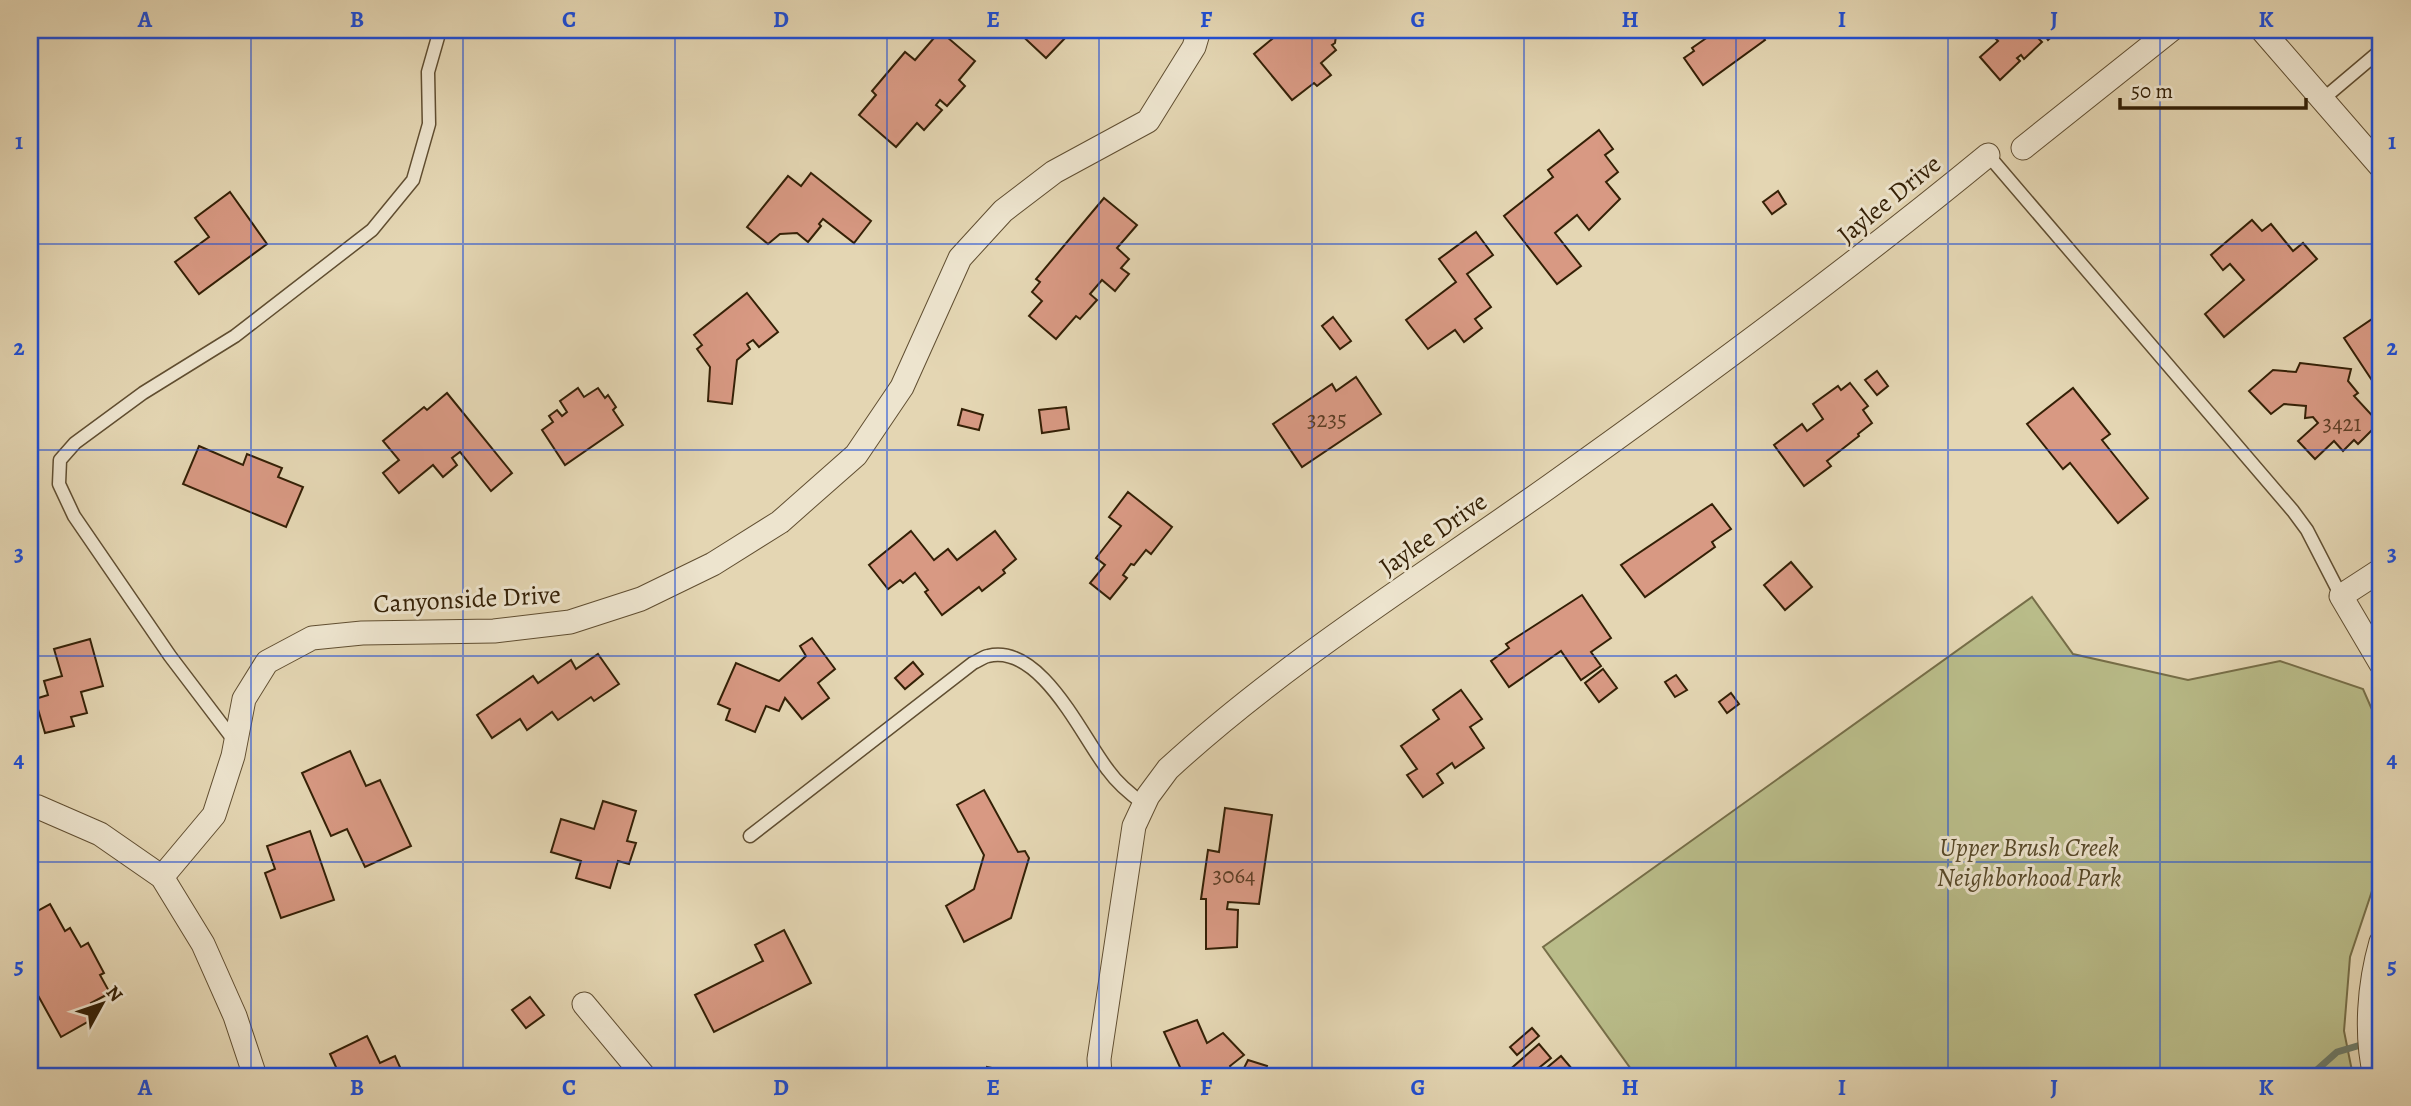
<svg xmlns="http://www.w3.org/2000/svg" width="2411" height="1106" viewBox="0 0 2411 1106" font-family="Alegreya,serif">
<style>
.green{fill:#b9bc89;stroke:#766e48;stroke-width:2}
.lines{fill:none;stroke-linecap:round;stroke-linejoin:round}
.stream{stroke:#6e7c6a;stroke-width:7}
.building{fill:#d89983;stroke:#342006;stroke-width:2}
.lane-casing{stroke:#604e31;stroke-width:15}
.street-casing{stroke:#604e31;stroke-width:25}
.lane{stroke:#ede4ce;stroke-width:12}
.street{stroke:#ede4ce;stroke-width:23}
.grid{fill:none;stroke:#1d4ed8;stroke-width:2;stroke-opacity:0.55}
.labels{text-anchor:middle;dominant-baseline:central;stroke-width:6;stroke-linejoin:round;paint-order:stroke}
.number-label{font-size:23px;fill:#5d3e25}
.street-label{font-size:26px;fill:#342006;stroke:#ede4ce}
.park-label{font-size:26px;font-style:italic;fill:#554727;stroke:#ede4ce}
.neatline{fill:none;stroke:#1d4ed8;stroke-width:2.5}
.grid-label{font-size:23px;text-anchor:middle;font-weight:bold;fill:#1d4ed8}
</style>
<rect width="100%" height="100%" fill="#e4d6b3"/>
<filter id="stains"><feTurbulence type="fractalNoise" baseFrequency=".00286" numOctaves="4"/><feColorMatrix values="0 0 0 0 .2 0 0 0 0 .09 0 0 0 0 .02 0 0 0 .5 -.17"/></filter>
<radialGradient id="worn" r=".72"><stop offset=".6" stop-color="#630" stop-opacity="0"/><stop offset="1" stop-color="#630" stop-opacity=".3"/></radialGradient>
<path class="green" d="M2032 597 2073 654 2188 680 2280 661 2363 689 2381 730V864L2350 957 2344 1031 2353 1076H1636L1543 947Z"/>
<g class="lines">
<path class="stream" d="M2310 1076 2337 1052 2381 1039"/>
</g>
<g class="building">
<path d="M1016 30H1060L1067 36 1046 58Z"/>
<path d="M1265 30H1332L1336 36 1335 43 1332 45 1336 50 1321 63 1331 75 1317 86 1314 83 1292 100 1254 54 1272 39Z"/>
<path d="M1718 30H1758L1765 40 1703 85 1684 58 1694 51 1692 48Z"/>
<path d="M1998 30H2059L2048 40 2043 33 2038 38 2042 42 2024 59 2021 55 2017 58 2020 61 2000 80 1980 57 1998 41 1992 35Z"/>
<path d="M940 31 975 61 959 80 965 86 947 106 940 100 936 105 942 110 924 130 917 123 896 147 859 115 876 95 872 91 905 52 915 60Z"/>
<path d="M1599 130 1613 149 1605 155 1618 172 1606 182 1620 199 1589 230 1577 215 1555 233 1581 266 1557 284 1504 216 1553 177 1548 170Z"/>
<path d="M811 173 871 221 854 243 823 219 819 224 821 226 808 242 797 233 780 234 768 244 747 227 788 176 801 186Z"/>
<path d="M1778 191 1786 204 1772 214 1763 202Z"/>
<path d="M230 192 267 244 199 294 175 262 209 237 195 218Z"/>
<path d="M1104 198 1137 225 1117 248 1129 259 1121 268 1129 274 1115 291 1102 280 1090 294 1097 300 1080 319 1076 316 1056 339 1029 316 1042 301 1032 292 1040 282 1036 279Z"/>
<path d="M2252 220 2262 231 2271 224 2293 251 2303 243 2317 259 2224 337 2205 314 2244 280 2230 264 2223 270 2211 255Z"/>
<path d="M1476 232 1493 255 1467 274 1491 307 1475 319 1482 328 1464 342 1455 330 1428 349 1406 320 1456 282 1439 259Z"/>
<path d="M747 293 778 332 759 347 753 340 747 344 750 349 737 360 732 404 708 401 710 367 697 349 702 345 694 335Z"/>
<path d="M2381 313V394L2344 338Z"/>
<path d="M1333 317 1351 341 1340 349 1322 326Z"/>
<path d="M2300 363 2351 369 2348 381 2358 393 2354 396 2379 423 2358 444 2354 440 2343 451 2334 441 2315 459 2298 441 2318 423 2313 417 2305 418 2306 406 2284 404 2271 414 2249 391 2273 370 2296 372Z"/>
<path d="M1877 371 1888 386 1877 395 1865 380Z"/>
<path d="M1356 377 1381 414 1302 467 1273 424 1332 384 1336 391Z"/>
<path d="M1850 383 1868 406 1863 410 1872 423 1858 434 1859 436 1827 461 1831 466 1804 486 1774 445 1802 424 1807 431 1823 419 1813 404 1838 386 1841 390Z"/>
<path d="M578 388 584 397 598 388 605 398 608 395 616 407 613 410 623 425 565 465 542 430 553 422 549 416 557 410 562 416 567 412 560 401Z"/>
<path d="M2073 388 2110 434 2102 440 2148 498 2118 523 2070 463 2063 469 2027 424Z"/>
<path d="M447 393 512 473 491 491 460 452 452 458 457 465 443 477 433 465 399 493 383 473 399 460 383 441 424 407 427 410Z"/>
<path d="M1066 407 1069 429 1042 433 1039 410Z"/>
<path d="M962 409 983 415 979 430 958 425Z"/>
<path d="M199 446 243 465 247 454 282 468 278 477 303 487 286 527 183 484Z"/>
<path d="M1128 492 1172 527 1151 554 1146 550 1134 565 1131 564 1123 575 1127 578 1110 599 1090 583 1105 565 1096 558 1121 526 1109 517Z"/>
<path d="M1712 504 1731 529 1712 542 1715 547 1645 597 1621 565Z"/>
<path d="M911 531 934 560 948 549 957 560 995 531 1016 559 1003 570 1005 573 982 591 979 587 942 615 925 592 928 590 915 573 903 583 900 580 888 589 869 565Z"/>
<path d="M1791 562 1812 587 1785 610 1764 585Z"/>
<path d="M1582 595 1611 638 1591 652 1601 666 1581 680 1561 651 1509 687 1491 661 1509 648 1506 644Z"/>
<path d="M812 638 835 669 818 683 829 698 802 719 785 698 779 711 766 706 755 732 726 720 730 709 718 704 736 663 779 681 806 656 800 646Z"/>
<path d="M90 639 103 686 81 692 87 713 71 717 74 726 45 733 35 699 48 695 44 681 62 676 54 649Z"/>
<path d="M598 654 619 684 594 701 591 697 558 720 552 712 527 730 520 719 492 738 477 715 533 676 538 683 571 660 576 669Z"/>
<path d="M913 662 923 674 905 689 895 678Z"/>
<path d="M1603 669 1617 688 1599 702 1585 683Z"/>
<path d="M1676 675 1687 690 1675 697 1665 682Z"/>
<path d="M1461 690 1482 719 1470 727 1484 748 1455 768 1452 763 1437 774 1443 783 1423 797 1407 775 1417 769 1401 746 1439 719 1433 710Z"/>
<path d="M1731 693 1739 704 1727 713 1719 702Z"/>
<path d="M350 751 366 786 380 780 411 846 365 867 347 829 331 836 302 773Z"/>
<path d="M984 790 1018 852 1025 851 1029 858 1011 918 964 942 946 906 974 889 984 855 957 805Z"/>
<path d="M603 801 636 811 627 841 636 843 629 864 618 861 610 888 576 878 581 861 551 852 561 819 594 829Z"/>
<path d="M1225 808 1272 815 1259 904 1228 902 1227 909 1238 910 1237 947 1206 949V899H1201L1208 850 1219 852Z"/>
<path d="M310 831 334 900 281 918 265 873 275 869 267 846Z"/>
<path d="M50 904 65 931 70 928 81 947 88 943 104 973 100 975 110 993 91 1003 98 1016 61 1037 30 981V977L37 973 30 959V915Z"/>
<path d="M784 930 811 983 714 1032 695 995 763 961 755 945Z"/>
<path d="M530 997 544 1015 526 1028 512 1010Z"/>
<path d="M1197 1020 1207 1043 1223 1033 1244 1055 1230 1066 1234 1076H1184L1164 1032Z"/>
<path d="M1532 1028 1539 1036 1517 1055 1510 1047Z"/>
<path d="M367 1036 380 1063 395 1056 404 1076H340L330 1054Z"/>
<path d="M1539 1044 1551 1058 1529 1076H1508L1506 1073Z"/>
<path d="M1561 1056 1578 1076H1537Z"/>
<path d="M1248 1060 1267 1066 1264 1076H1253L1243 1070Z"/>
<path d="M987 1067 1026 1075 1025 1076H986Z"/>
</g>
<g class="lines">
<g class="lane-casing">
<g id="lane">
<path d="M2323 99 2381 50"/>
<path d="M1988 155 2293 511 2307 530 2341 596"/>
<path d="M236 743 170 656 74 516 59 484 60 460 75 443 143 393 235 336 372 230 413 180 429 124 428 72 440 30"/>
<path d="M750 836 973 663C978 661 983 657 988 656 1041 643 1082 737 1108 770 1118 784 1130 794 1144 804"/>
</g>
</g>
<g class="street-casing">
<g id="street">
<path d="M2262 30 2381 167"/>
<path d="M2023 148 2171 30"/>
<path d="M2381 570 2341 596 2381 664"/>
<path d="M30 806 38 807 100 834 162 877 203 944 235 1016 255 1076"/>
<path d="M162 877 214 815 233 756 244 699 267 662 312 638 362 633 494 631 570 622 641 599 713 564 780 522 856 455 902 387 960 258 1003 211 1054 172 1148 121 1194 47 1199 30"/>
<path d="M584 1004 644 1076"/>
<path d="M1100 1076 1099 1059 1134 826 1148 796 1168 769C1283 663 1423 576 1550 486 1699 380 1847 271 1988 155"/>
<path d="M2375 1076C2365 1034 2369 984 2381 942"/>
</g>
</g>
<use href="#lane" class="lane"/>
<use href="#street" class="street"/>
</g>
<path class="grid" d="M251 30V1076M463 30V1076M675 30V1076M887 30V1076M1099 30V1076M1312 30V1076M1524 30V1076M1736 30V1076M1948 30V1076M2160 30V1076M30 244H2381M30 450H2381M30 656H2381M30 862H2381"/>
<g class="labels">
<g class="number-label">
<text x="1327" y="419">3235</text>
<text x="2342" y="423">3421</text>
<text x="1234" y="875">3064</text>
</g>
<g class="street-label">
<text transform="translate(1889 199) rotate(-39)">Jaylee Drive</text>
<text transform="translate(1433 534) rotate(-35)">Jaylee Drive</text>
<text transform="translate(467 599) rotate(-3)">Canyonside Drive</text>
</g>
<g class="park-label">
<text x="2029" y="847">Upper Brush Creek<tspan x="2029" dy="30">Neighborhood Park</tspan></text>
</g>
</g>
<rect width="2411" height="1106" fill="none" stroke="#e4d6b3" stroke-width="77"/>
<g transform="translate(102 1004) rotate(50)" stroke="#ede4ce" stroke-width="5" paint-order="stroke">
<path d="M0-5L12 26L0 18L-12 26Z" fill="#342006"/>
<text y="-10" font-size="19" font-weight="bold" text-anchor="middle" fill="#342006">N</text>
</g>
<path d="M2120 98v10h186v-10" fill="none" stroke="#342006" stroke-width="3.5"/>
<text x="2131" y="98" font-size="21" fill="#342006" stroke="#ede4ce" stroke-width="5" paint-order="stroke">50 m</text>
<rect x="38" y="38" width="2334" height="1030" class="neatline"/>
<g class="grid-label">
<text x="145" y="27">A</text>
<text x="357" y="27">B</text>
<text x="569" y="27">C</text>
<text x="781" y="27">D</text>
<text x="993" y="27">E</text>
<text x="1206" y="27">F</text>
<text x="1418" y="27">G</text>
<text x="1630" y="27">H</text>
<text x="1842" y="27">I</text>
<text x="2054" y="27">J</text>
<text x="2266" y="27">K</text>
<text x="19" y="149">1</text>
<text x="2392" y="149">1</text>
<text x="19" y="355">2</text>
<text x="2392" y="355">2</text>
<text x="19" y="561">3</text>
<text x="2392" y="561">3</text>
<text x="19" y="767">4</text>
<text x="2392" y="767">4</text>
<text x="19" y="973">5</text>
<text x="2392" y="973">5</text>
<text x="145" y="1095">A</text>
<text x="357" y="1095">B</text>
<text x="569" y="1095">C</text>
<text x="781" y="1095">D</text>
<text x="993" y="1095">E</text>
<text x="1206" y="1095">F</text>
<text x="1418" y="1095">G</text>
<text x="1630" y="1095">H</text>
<text x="1842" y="1095">I</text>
<text x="2054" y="1095">J</text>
<text x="2266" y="1095">K</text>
</g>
<rect width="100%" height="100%" filter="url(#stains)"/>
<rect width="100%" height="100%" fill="url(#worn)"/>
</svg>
